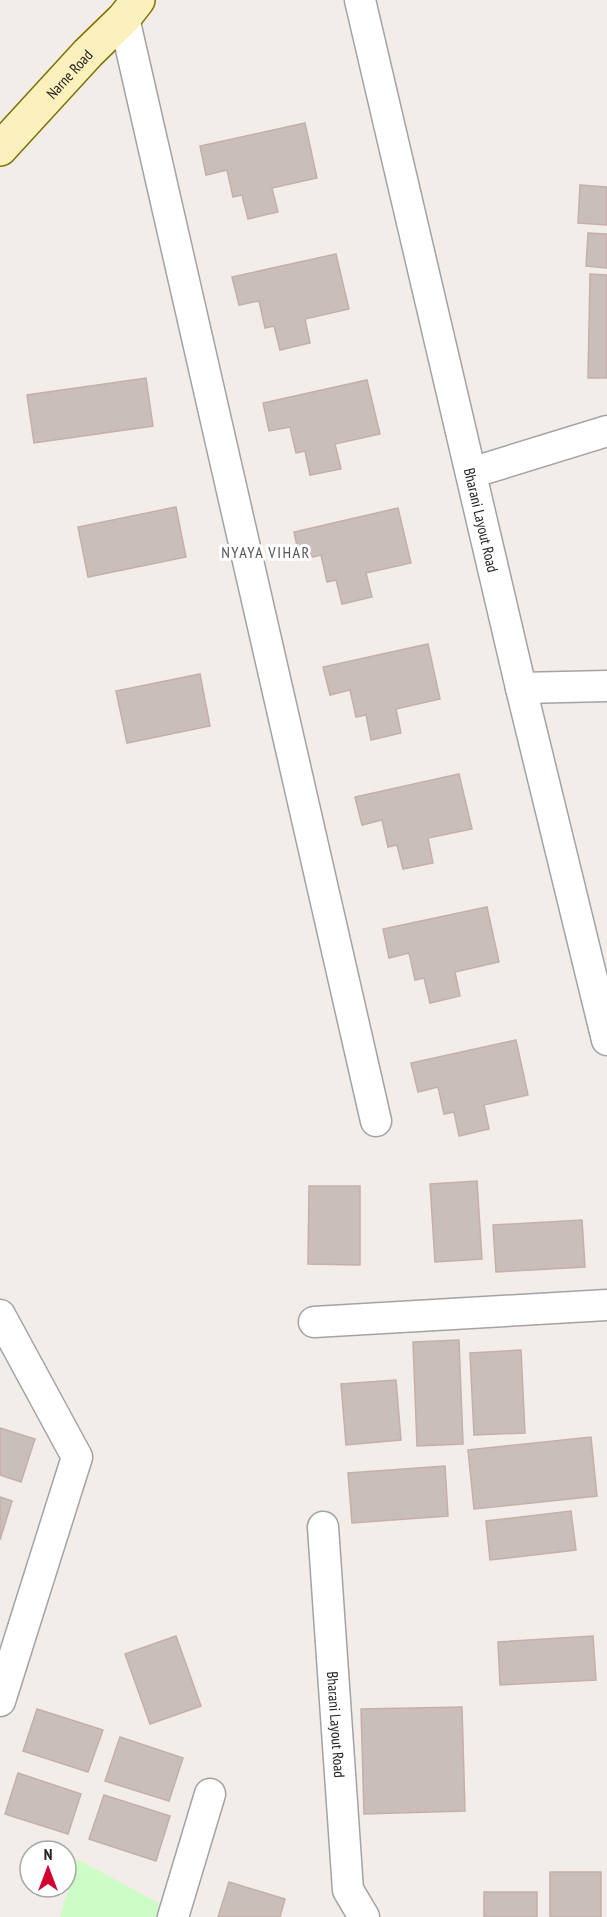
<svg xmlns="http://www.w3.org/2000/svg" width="607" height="1917" viewBox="0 0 607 1917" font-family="'PT Sans Narrow',sans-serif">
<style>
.park{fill:#cefcc6}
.building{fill:#cabebb;stroke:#c5afaa;stroke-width:1.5}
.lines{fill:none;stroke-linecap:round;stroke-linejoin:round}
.minor-casing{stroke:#a3a3a3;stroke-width:33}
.secondary-casing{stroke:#817100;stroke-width:36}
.minor{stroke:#fff;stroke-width:30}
.secondary{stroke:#fcf1bc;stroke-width:33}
.labels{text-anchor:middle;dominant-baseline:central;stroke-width:6;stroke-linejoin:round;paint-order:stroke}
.street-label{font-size:15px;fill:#222;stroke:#fff}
.neighbourhood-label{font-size:16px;letter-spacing:1.5px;fill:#555;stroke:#fff}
</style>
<rect width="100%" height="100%" fill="#f2ede8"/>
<path class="park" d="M77 1859 160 1904 156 1917H60Z"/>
<g class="building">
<path d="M305 123 317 178 272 188 278 212 248 219 242 195 233 197 227 170 206 175 200 146Z"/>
<path d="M580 185 607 187V225L578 223Z"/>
<path d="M588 233 607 234V268L586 266Z"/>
<path d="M336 254 349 309 305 319 310 343 280 350 274 326 265 328 259 301 239 305 232 277Z"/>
<path d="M590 274 607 275V378H588Z"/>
<path d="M146 378 153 426 34 443 27 395Z"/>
<path d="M367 380 380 434 335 444 341 469 310 475 305 451 296 453 290 427 269 431 263 403Z"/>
<path d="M176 507 186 557 88 577 78 527Z"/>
<path d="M398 508 411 563 366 573 372 597 342 604 336 580 327 582 321 555 300 560 294 532Z"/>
<path d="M428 644 440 699 396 709 401 733 371 740 366 715 356 717 350 690 330 695 323 667Z"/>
<path d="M200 674 210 726 127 743 116 691Z"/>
<path d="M459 774 472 829 428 838 433 863 403 869 397 845 388 847 382 820 362 825 355 797Z"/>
<path d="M487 907 499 962 455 972 460 996 430 1003 424 978 415 980 409 953 389 958 383 929Z"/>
<path d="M516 1040 528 1095 484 1105 489 1129 459 1136 454 1112 444 1114 438 1087 418 1092 411 1063Z"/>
<path d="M477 1181 482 1259 435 1262 430 1184Z"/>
<path d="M309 1186H360V1265L308 1264Z"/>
<path d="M582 1220 585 1267 496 1272 493 1225Z"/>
<path d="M459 1340 463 1444 417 1446 413 1342Z"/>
<path d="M521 1350 525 1433 474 1435 470 1353Z"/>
<path d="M396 1380 401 1440 346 1445 341 1384Z"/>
<path d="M0 1428 35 1439 21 1482 0 1475Z"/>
<path d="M591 1437 597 1496 474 1509 468 1450Z"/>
<path d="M445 1466 448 1516 352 1523 348 1473Z"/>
<path d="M0 1497 12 1501 0 1540Z"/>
<path d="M571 1511 576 1550 490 1560 486 1521Z"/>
<path d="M176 1636 201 1706 150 1724 125 1654Z"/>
<path d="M593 1636 596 1680 500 1685 498 1642Z"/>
<path d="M462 1707 465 1811 364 1814 361 1709Z"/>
<path d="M37 1709 103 1730 88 1772 23 1751Z"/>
<path d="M120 1737 183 1758 169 1801 105 1781Z"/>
<path d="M18 1773 81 1794 68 1834 5 1814Z"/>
<path d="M104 1795 170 1816 156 1861 89 1839Z"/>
<rect x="550" y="1872" width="51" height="45"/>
<path d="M229 1882 285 1899 280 1917H218Z"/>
<rect x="484" y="1892" width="53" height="25"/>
</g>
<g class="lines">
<g class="minor-casing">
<g id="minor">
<path id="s1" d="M360 0 521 688 607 1040"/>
<path d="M124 18 376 1121"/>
<path d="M471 473 607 431"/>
<path d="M521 688 607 686"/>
<path d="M0 1315 77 1457 0 1701"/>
<path d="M314 1322 607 1305"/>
<path id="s2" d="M323 1527 348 1890 364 1917"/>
<path d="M173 1917 210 1794"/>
</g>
</g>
<g class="secondary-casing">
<g id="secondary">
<path id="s3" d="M0 149 88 53 124 18 138 0"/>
</g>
</g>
<use href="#minor" class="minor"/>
<use href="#secondary" class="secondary"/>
</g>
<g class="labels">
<g class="street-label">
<text stroke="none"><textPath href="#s3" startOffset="102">Narne Road</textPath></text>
<text stroke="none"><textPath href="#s1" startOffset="534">Bharani Layout Road</textPath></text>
<text stroke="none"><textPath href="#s2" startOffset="198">Bharani Layout Road</textPath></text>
</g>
<g class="neighbourhood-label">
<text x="266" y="552">NYAYA VIHAR</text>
</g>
</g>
<g transform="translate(48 1869)"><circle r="28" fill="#ffffff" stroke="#a7a7a7" stroke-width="1.5"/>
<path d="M0-4.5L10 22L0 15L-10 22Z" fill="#d40031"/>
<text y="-9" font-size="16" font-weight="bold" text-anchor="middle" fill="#222222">N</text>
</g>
</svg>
